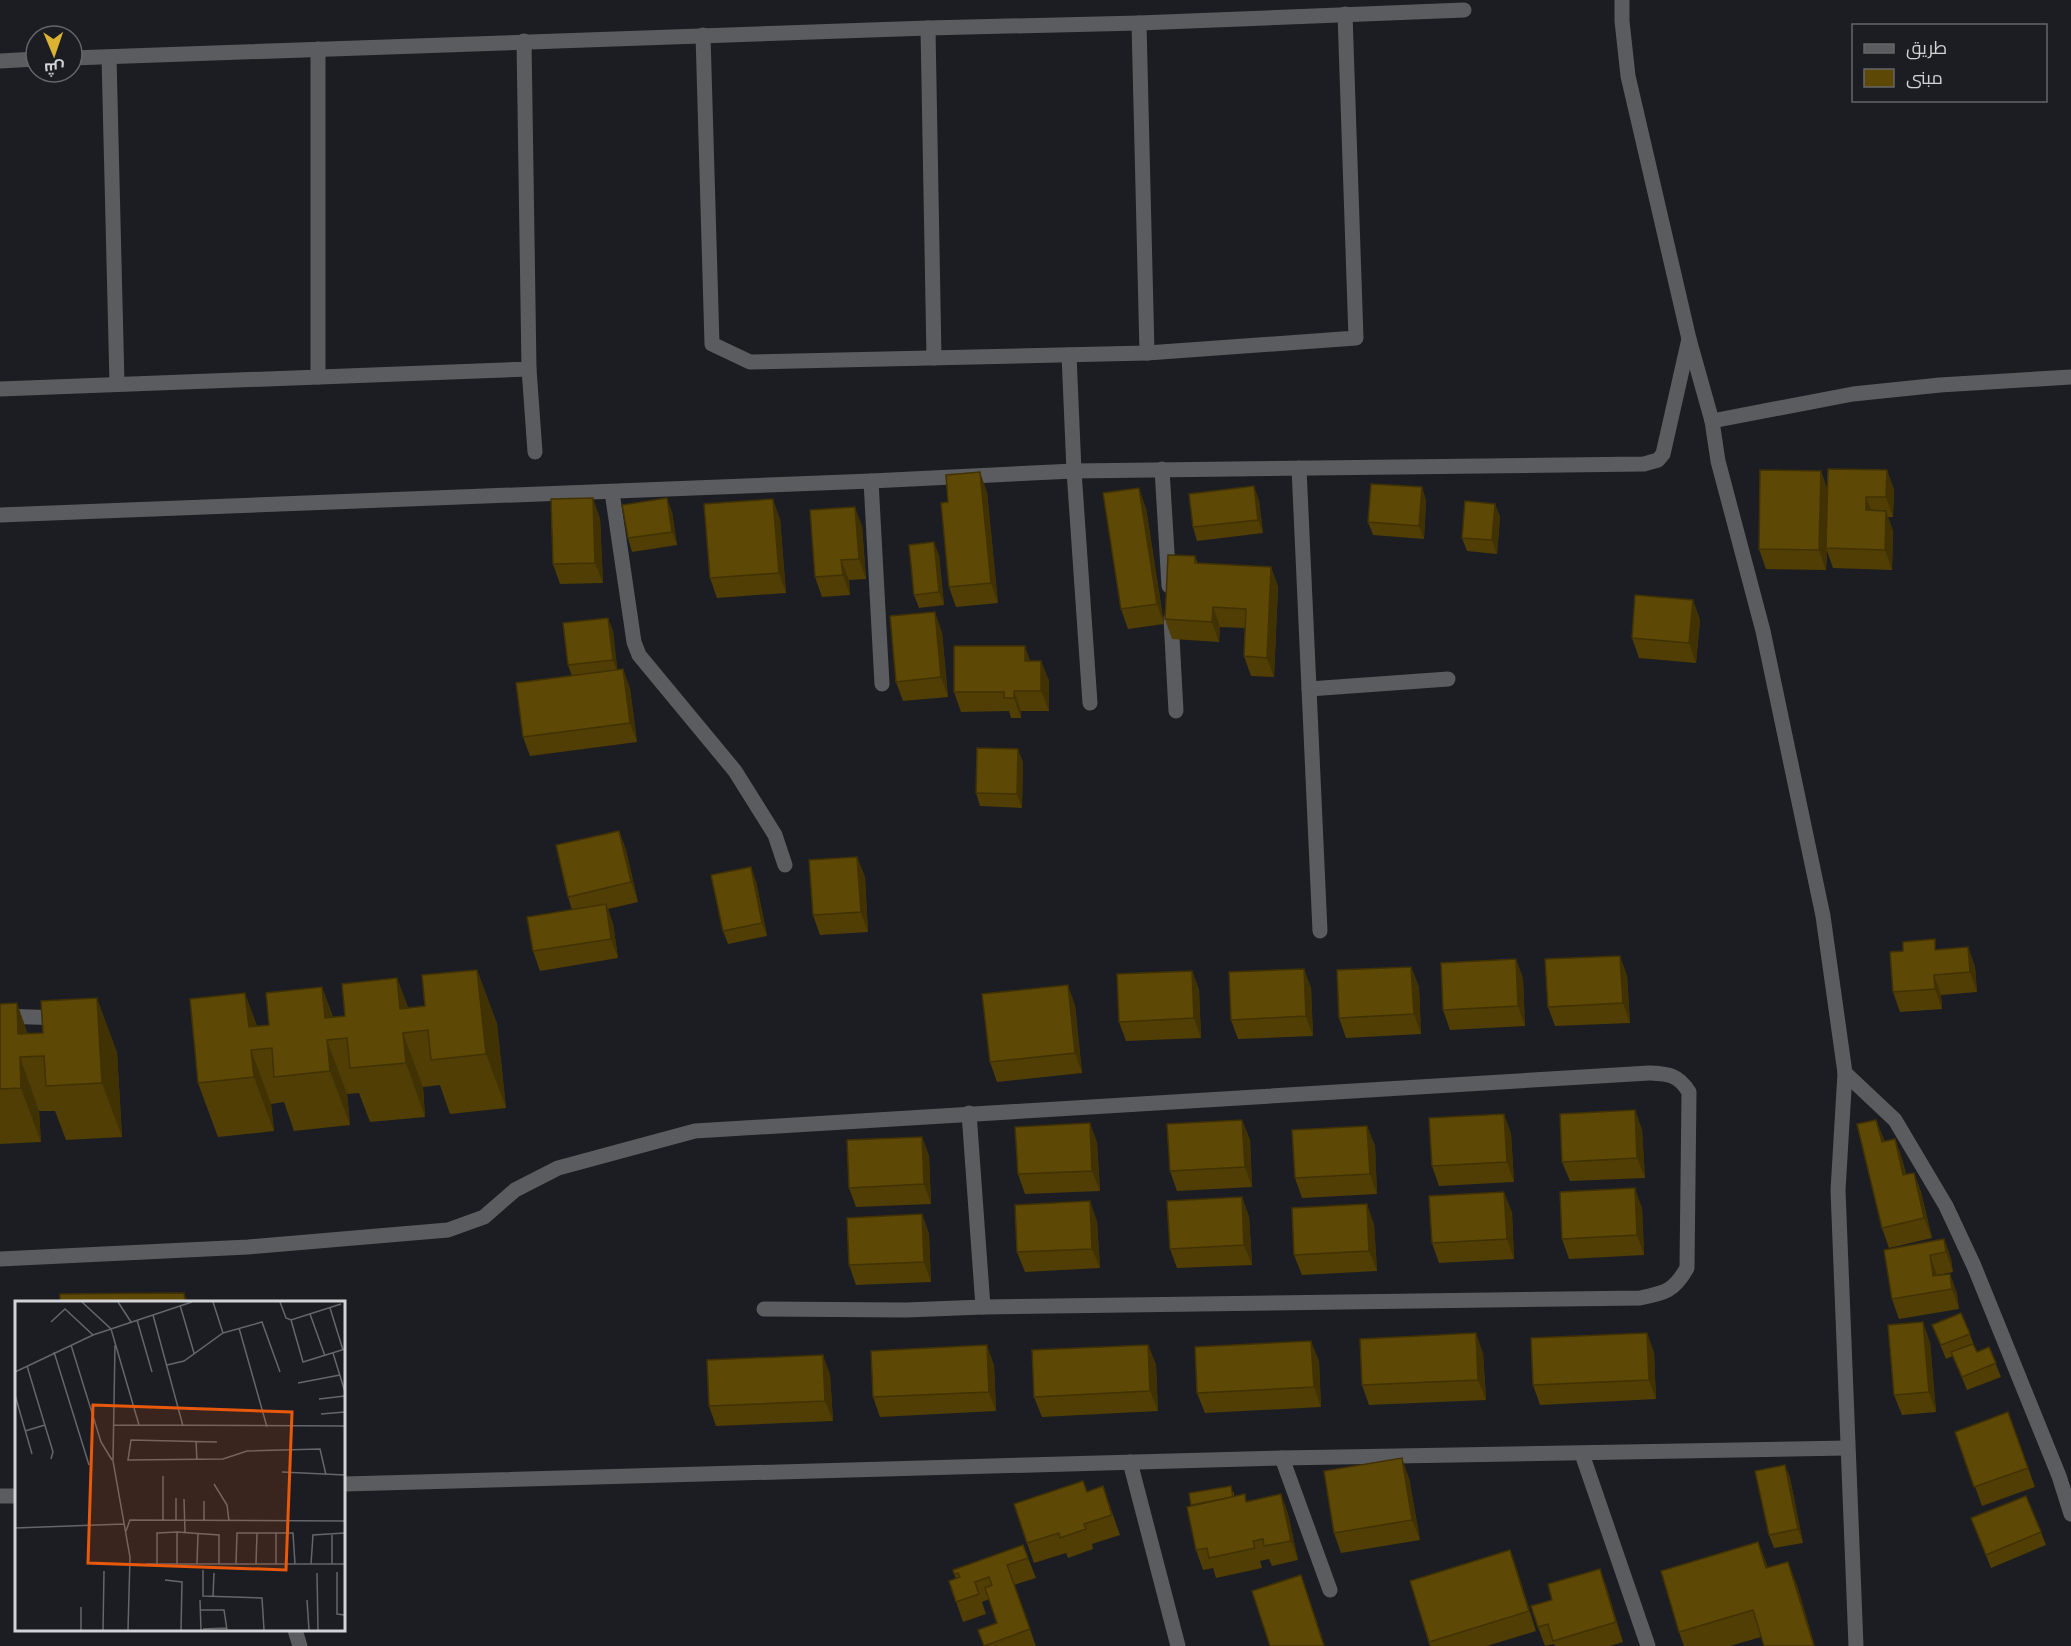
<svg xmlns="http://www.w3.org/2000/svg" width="2071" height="1646" viewBox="0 0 2071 1646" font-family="Quicksand,Cairo,sans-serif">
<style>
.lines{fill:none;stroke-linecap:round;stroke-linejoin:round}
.minor{stroke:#5b5c5f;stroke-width:15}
.wall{fill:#503e05}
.shaded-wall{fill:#413204}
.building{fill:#5d4806;stroke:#413204;stroke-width:1.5}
.inset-road{fill:none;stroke:#64666a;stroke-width:1.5}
.view{fill:#e8590c;fill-opacity:0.15;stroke:#e8590c;stroke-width:3}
.inset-edge{fill:none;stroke:#d2d3d6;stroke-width:3}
</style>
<rect width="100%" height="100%" fill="#1b1d22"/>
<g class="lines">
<g class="minor">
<path d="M1622 0V21L1628 76 1689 339 1712 421 1718 461 1763 631 1823 916 1845 1073 1838 1190 1856 1646"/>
<path d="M1139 23 1147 353 1356 338 1345 14"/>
<path d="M928 28 934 358"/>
<path d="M703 35 712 344 750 362 1147 353"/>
<path d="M109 57 117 384"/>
<path d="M72 58 928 28 1139 23 1464 10"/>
<path d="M0 61 36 59"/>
<path d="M1069 355 1074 471 1090 703"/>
<path d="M529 369 535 452"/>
<path d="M318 377V49"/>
<path d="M0 389 529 369 524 41"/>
<path d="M1712 421 1853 394 1940 385 2071 377"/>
<path d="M1299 468 1320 931"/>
<path d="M1162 469 1169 586"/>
<path d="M871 481 882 684"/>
<path d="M612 492 634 642 639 655 735 771 775 835 785 865"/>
<path d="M0 515 871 481 1074 471 1644 464 1658 460 1663 454 1689 339"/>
<path d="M1171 619 1176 711"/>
<path d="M1309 689 1448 679"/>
<path d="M0 1016 63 1018"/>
<path d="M1845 1073 1895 1120 1946 1206 1974 1266 2059 1476 2071 1514"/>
<path d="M969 1113 983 1307"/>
<path d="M0 1259 248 1247 448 1230 484 1217 515 1190 558 1168 695 1131 1649 1073C1668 1074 1678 1074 1689 1092L1687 1268C1674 1291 1665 1293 1640 1298L983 1307 906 1310 764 1309"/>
<path d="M1582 1454 1648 1646"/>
<path d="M1282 1458 1330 1590"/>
<path d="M1130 1462 1178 1646"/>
<path d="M344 1484 1282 1458 1847 1448"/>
<path d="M0 1496H16"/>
<path d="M295 1630 300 1646"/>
</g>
</g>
<g class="wall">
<path d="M1887 470 1894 490 1893 517H1888L1893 531 1892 570 1833 568 1827 551 1826 570 1766 569 1759 549 1821 471 1827 489Z"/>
<path d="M1422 487 1426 501 1424 539 1373 535 1368 522Z"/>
<path d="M987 492 998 603 956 607 949 587 948 502Z"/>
<path d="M1259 500 1263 533 1197 541 1193 527Z"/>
<path d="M1495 504 1500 517 1497 554 1467 551 1462 538Z"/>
<path d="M1146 508 1164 624 1128 629 1121 609Z"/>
<path d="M672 512 677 545 632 552 628 538Z"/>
<path d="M600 518 603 583 560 584 553 564Z"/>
<path d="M780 519 786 593 717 598 710 578Z"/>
<path d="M862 526 866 579 849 580 850 595 822 597 815 577Z"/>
<path d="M939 555 944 605 919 608 914 595Z"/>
<path d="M1195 556 1198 564 1271 567 1278 587 1274 677 1251 676 1244 656 1245 628 1220 627 1219 642 1172 639 1165 619Z"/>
<path d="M1693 600 1700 620 1696 663 1639 658 1632 638Z"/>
<path d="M613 631 617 670 623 669 630 689 637 742 530 756 523 737 572 676 568 665Z"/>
<path d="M942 632 948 697 903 701 896 682Z"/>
<path d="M1030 661H1041L1049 681V711H1021V718H1011L1009 711 961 712 954 692Z"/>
<path d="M1023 762 1022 808 980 806 976 793Z"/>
<path d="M619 831 626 850 638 902 608 909 613 924 618 958 540 971 533 951 572 910 568 897Z"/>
<path d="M857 857 865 877 868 932 820 935 813 915Z"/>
<path d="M756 881 767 936 728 944 723 931Z"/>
<path d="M1968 947 1975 967 1977 992 1941 995 1942 1009 1900 1012 1893 992 1938 949Z"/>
<path d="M1516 959 1523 979 1525 1026 1450 1030 1443 1010Z"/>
<path d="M1411 967 1419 987 1421 1034 1346 1038 1339 1018Z"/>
<path d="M1304 969 1311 988 1313 1036 1238 1039 1231 1020Z"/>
<path d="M477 970 497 1024 506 1108 450 1114 440 1085 423 1087 425 1117 370 1122 359 1093 347 1094 350 1125 294 1131 284 1102 271 1104 274 1131 218 1137 198 1083 258 1026 269 1025 322 987 333 1017 345 1016 397 978 408 1008 425 1006Z"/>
<path d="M1192 971 1199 990 1201 1038 1126 1041 1119 1022Z"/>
<path d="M1627 975 1630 1023 1555 1026 1548 1007Z"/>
<path d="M0 1004 28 1033 117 1052 122 1137 66 1140 55 1111H39L41 1142 0 1144Z"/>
<path d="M1075 1005 1082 1073 997 1082 990 1062Z"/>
<path d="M1635 1110 1642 1130 1645 1178 1570 1181 1562 1162Z"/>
<path d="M1504 1114 1511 1134 1514 1182 1439 1186 1432 1166Z"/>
<path d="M1242 1120 1250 1140 1252 1187 1177 1191 1170 1171Z"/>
<path d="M1090 1123 1097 1143 1100 1191 1025 1194 1018 1174Z"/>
<path d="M1367 1126 1375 1146 1377 1194 1302 1198 1295 1178Z"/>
<path d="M922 1137 929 1156 931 1204 856 1207 849 1188Z"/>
<path d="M1895 1139 1902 1159 1906 1174 1914 1173 1921 1192 1932 1238 1889 1248 1882 1228 1884 1141Z"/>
<path d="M1242 1197 1249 1217 1252 1265 1177 1268 1170 1249Z"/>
<path d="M1642 1208 1644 1255 1569 1259 1562 1239Z"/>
<path d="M1512 1212 1514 1259 1439 1263 1432 1243Z"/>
<path d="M922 1214 929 1234 931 1282 856 1285 849 1265Z"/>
<path d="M1097 1221 1100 1268 1025 1272 1017 1252Z"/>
<path d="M1374 1224 1377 1271 1302 1275 1294 1255Z"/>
<path d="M1944 1239 1951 1259 1953 1272 1937 1275V1276L1950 1274 1957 1294 1959 1309 1899 1319 1892 1299 1884 1250Z"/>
<path d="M1961 1313 1977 1352 1989 1347 2001 1377 1967 1390 1953 1356 1946 1359 1932 1325Z"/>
<path d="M1647 1333 1654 1353 1656 1399 1540 1405 1533 1385Z"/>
<path d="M1930 1342 1936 1412 1902 1415 1894 1395Z"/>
<path d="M1148 1345 1156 1365 1158 1411 1042 1417 1034 1397Z"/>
<path d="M1483 1353 1486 1400 1369 1405 1362 1385Z"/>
<path d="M1319 1361 1321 1407 1205 1413 1197 1393Z"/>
<path d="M994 1365 996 1411 880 1417 873 1397Z"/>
<path d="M830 1374 833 1421 716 1426 709 1406Z"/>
<path d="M2008 1412 2035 1487 1982 1506 1955 1432Z"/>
<path d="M1785 1465 1790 1478 1803 1543 1774 1548 1769 1535Z"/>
<path d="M1409 1478 1420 1540 1341 1553 1334 1533Z"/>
<path d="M1103 1486 1120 1535 1092 1544 1093 1549 1068 1558 1066 1553 1034 1563 1027 1543Z"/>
<path d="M1234 1492V1497L1247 1501 1281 1494 1288 1514 1298 1560 1272 1566 1269 1559 1260 1561 1262 1568 1216 1578 1213 1568 1203 1570 1196 1550 1189 1493Z"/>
<path d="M1971 1518 2041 1532 2046 1545 1991 1568Z"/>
<path d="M1758 1542 1768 1568 1798 1588 1761 1637 1730 1646H1684L1679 1632Z"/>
<path d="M1023 1545 1036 1578 1014 1585 1036 1646H984L997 1623 989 1599 982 1602 986 1614 963 1622 949 1581 956 1579 953 1570Z"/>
<path d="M1600 1569 1607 1589 1623 1642 1610 1646H1555L1554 1644 1545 1646 1538 1627 1552 1600Z"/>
<path d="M1517 1570 1536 1631 1487 1646H1430L1410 1581Z"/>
</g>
<g class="shaded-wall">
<path d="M1887 470 1894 490 1893 517 1886 497Z"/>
<path d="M1821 471 1828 491 1826 548 1827 551 1826 570 1819 550Z"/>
<path d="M980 472 987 492 998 603 991 583Z"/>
<path d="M1254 486 1259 500 1263 533 1258 520Z"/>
<path d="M1422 487 1426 501 1424 539 1419 526Z"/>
<path d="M1139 488 1146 508 1164 624 1157 604Z"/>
<path d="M1866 497 1874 517 1866 510Z"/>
<path d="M593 498 600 518 603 583 595 563Z"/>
<path d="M667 498 672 512 677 545 672 532Z"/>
<path d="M773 499 780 519 786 593 779 573Z"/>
<path d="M1495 504 1500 517 1497 554 1492 540Z"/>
<path d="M855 507 862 526 866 579 859 559Z"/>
<path d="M1886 511 1893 531 1892 570 1885 550Z"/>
<path d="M934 542 939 555 944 605 939 592Z"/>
<path d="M841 560 849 580 850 595 843 575Z"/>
<path d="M1271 567 1278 587 1274 677 1267 658Z"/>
<path d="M1693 600 1700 620 1696 663 1689 643Z"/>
<path d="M1213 607 1220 627 1219 642 1212 622Z"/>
<path d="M935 612 942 632 948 697 941 677Z"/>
<path d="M608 618 613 631 618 674 613 660Z"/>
<path d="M1025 646 1032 666 1025 661Z"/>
<path d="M1041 661 1049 681V711L1041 691Z"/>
<path d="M623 669 630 689 637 742 630 723Z"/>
<path d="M1014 691 1021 711V718L1014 698Z"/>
<path d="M1018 749 1023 762 1022 808 1017 794Z"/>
<path d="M619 831 626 850 638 902 631 882Z"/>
<path d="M857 857 865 877 868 932 861 912Z"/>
<path d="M751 867 756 881 767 936 762 923Z"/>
<path d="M606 904 613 924 618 958 611 939Z"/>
<path d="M1968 947 1975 967 1977 992 1970 972Z"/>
<path d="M1620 956 1627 975 1630 1023 1623 1003Z"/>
<path d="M1516 959 1523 979 1525 1026 1518 1006Z"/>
<path d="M1411 967 1419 987 1421 1034 1414 1014Z"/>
<path d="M1304 969 1311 988 1313 1036 1306 1016Z"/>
<path d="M477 970 497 1024 506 1108 486 1054Z"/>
<path d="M1192 971 1199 990 1201 1038 1194 1018Z"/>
<path d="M1934 975 1941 995 1942 1009 1935 989Z"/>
<path d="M397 978 417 1031 400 1009Z"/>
<path d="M1068 985 1075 1005 1082 1073 1075 1053Z"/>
<path d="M322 987 340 1039 325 1018Z"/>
<path d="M245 993 265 1047 249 1027Z"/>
<path d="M97 998 117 1052 122 1137 102 1083Z"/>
<path d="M17 1003 36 1057 18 1034Z"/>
<path d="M403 1033 423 1087 425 1117 406 1063Z"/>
<path d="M327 1040 347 1094 350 1125 330 1071Z"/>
<path d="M251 1050 271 1104 274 1131 254 1077Z"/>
<path d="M20 1057 39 1111 41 1142 21 1088Z"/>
<path d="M1635 1110 1642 1130 1645 1178 1637 1158Z"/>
<path d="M1504 1114 1511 1134 1514 1182 1507 1162Z"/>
<path d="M1242 1120 1250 1140 1252 1187 1245 1167Z"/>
<path d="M1876 1120 1884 1139 1889 1162 1882 1142Z"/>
<path d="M1090 1123 1097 1143 1100 1191 1092 1171Z"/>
<path d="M1367 1126 1375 1146 1377 1194 1370 1174Z"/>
<path d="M922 1137 929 1156 931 1204 924 1184Z"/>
<path d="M1895 1139 1902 1159 1910 1195 1903 1175Z"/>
<path d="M1914 1173 1921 1192 1932 1238 1924 1218Z"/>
<path d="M1635 1188 1642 1208 1644 1255 1637 1235Z"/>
<path d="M1504 1192 1512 1212 1514 1259 1507 1239Z"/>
<path d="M1242 1197 1249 1217 1252 1265 1244 1245Z"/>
<path d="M1090 1201 1097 1221 1100 1268 1092 1249Z"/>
<path d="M1367 1204 1374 1224 1377 1271 1369 1251Z"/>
<path d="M922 1214 929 1234 931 1282 924 1262Z"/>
<path d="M1944 1239 1951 1259 1953 1272 1946 1252Z"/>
<path d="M1930 1255 1937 1275 1940 1291 1933 1276Z"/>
<path d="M1950 1274 1957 1294 1959 1309 1952 1289Z"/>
<path d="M184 1293 188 1302H185Z"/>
<path d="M1923 1322 1930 1342 1936 1412 1929 1392Z"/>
<path d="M1476 1333 1483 1353 1486 1400 1478 1380Z"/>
<path d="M1647 1333 1654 1353 1656 1399 1649 1380Z"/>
<path d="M1311 1341 1319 1361 1321 1407 1314 1387Z"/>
<path d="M987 1345 994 1365 996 1411 989 1392Z"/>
<path d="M1148 1345 1156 1365 1158 1411 1150 1391Z"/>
<path d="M823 1355 830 1374 833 1421 825 1401Z"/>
<path d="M1402 1458 1409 1478 1420 1540 1412 1520Z"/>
<path d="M1785 1465 1790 1478 1803 1543 1798 1529Z"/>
<path d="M1281 1494 1288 1514 1298 1560 1291 1541Z"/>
<path d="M1758 1542 1768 1568H1766Z"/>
<path d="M1510 1550 1517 1570 1536 1631 1529 1611Z"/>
<path d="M1788 1562 1798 1588 1815 1646H1814Z"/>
<path d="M1600 1569 1607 1589 1623 1642 1616 1622Z"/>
<path d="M1301 1575 1308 1595 1325 1646H1324Z"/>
</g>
<g class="building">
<path d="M1828 469 1887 470 1886 497H1866V510L1886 511 1885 550 1826 548Z"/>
<path d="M1760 470 1821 471 1819 550 1759 549Z"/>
<path d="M980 472 991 583 949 587 941 503 948 502 946 475Z"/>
<path d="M1371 484 1422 487 1419 526 1368 522Z"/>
<path d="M1254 486 1258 520 1193 527 1189 494Z"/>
<path d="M1139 488 1157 604 1121 609 1103 493Z"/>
<path d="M593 498 595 563 553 564 551 499Z"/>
<path d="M667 498 672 532 628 538 622 505Z"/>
<path d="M773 499 779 573 710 578 704 504Z"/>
<path d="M1465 501 1495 504 1492 540 1462 538Z"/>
<path d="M855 507 859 559 841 560 843 575 815 577 810 510Z"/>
<path d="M934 542 939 592 914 595 909 545Z"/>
<path d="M1168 555 1195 556V563L1271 567 1267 658 1244 656 1246 609 1213 607 1212 622 1165 619Z"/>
<path d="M1635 595 1693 600 1689 643 1632 638Z"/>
<path d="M935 612 941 677 896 682 890 616Z"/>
<path d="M608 618 613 660 568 665 563 623Z"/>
<path d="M954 646H1025V661H1041V691H1014V698H1004V692H954Z"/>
<path d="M623 669 630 723 523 737 516 683Z"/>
<path d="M977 748 1018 749 1017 794 976 793Z"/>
<path d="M619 831 631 882 568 897 556 845Z"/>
<path d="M857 857 861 912 813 915 809 860Z"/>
<path d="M751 867 762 923 723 931 711 875Z"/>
<path d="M606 904 611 939 533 951 527 917Z"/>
<path d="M1935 939V950L1968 947 1970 972 1934 975 1935 989 1893 992 1890 952 1903 951V942Z"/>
<path d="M1620 956 1623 1003 1548 1007 1545 959Z"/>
<path d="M1516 959 1518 1006 1443 1010 1441 963Z"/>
<path d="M1411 967 1414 1014 1339 1018 1337 970Z"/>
<path d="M1304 969 1306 1016 1231 1020 1229 972Z"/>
<path d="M477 970 486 1054 431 1060 428 1030 403 1033 406 1063 350 1068 347 1038 327 1040 330 1071 274 1077 272 1048 251 1050 254 1077 198 1083 190 999 245 993 249 1027 269 1025 266 993 322 987 325 1018 345 1016 342 984 397 978 400 1009 425 1006 422 975Z"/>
<path d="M1192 971 1194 1018 1119 1022 1117 974Z"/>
<path d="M1068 985 1075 1053 990 1062 982 994Z"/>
<path d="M97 998 102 1083 46 1086 44 1056 20 1057 21 1088 0 1089V1004L17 1003 18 1034 43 1033 41 1001Z"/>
<path d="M1635 1110 1637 1158 1562 1162 1560 1114Z"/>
<path d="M1504 1114 1507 1162 1432 1166 1429 1118Z"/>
<path d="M1242 1120 1245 1167 1170 1171 1167 1124Z"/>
<path d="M1876 1120 1882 1142 1895 1139 1903 1175 1914 1173 1924 1218 1882 1228 1857 1124Z"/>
<path d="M1090 1123 1092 1171 1018 1174 1015 1127Z"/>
<path d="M1367 1126 1370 1174 1295 1178 1292 1130Z"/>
<path d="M922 1137 924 1184 849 1188 847 1140Z"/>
<path d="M1635 1188 1637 1235 1562 1239 1560 1192Z"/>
<path d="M1504 1192 1507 1239 1432 1243 1429 1196Z"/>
<path d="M1242 1197 1244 1245 1170 1249 1167 1201Z"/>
<path d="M1090 1201 1092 1249 1017 1252 1015 1205Z"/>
<path d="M1367 1204 1369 1251 1294 1255 1292 1208Z"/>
<path d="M922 1214 924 1262 849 1265 847 1218Z"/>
<path d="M1944 1239 1946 1252 1930 1255 1933 1276 1950 1274 1952 1289 1892 1299 1884 1250Z"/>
<path d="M184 1293 185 1302H60V1294Z"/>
<path d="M1961 1313 1970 1334 1941 1345 1932 1325Z"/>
<path d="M1923 1322 1929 1392 1894 1395 1888 1325Z"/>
<path d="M1476 1333 1478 1380 1362 1385 1360 1339Z"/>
<path d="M1647 1333 1649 1380 1533 1385 1531 1338Z"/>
<path d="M1311 1341 1314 1387 1197 1393 1195 1347Z"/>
<path d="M1973 1344 1977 1352 1989 1347 1996 1363 1962 1377 1951 1352Z"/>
<path d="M987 1345 989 1392 873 1397 871 1351Z"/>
<path d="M1148 1345 1150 1391 1034 1397 1032 1350Z"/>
<path d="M823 1355 825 1401 709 1406 707 1360Z"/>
<path d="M2008 1412 2028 1468 1974 1487 1955 1432Z"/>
<path d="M1402 1458 1412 1520 1334 1533 1324 1471Z"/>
<path d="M1785 1465 1798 1529 1769 1535 1755 1471Z"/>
<path d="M1083 1481 1087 1492 1103 1486 1112 1515 1084 1524 1086 1529 1060 1538 1059 1533 1027 1543 1014 1504Z"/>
<path d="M1231 1486 1233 1497 1191 1505 1189 1493Z"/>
<path d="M1245 1494 1246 1502 1281 1494 1291 1541 1264 1546 1263 1539 1253 1541 1255 1548 1209 1558 1207 1548 1196 1550 1187 1507Z"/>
<path d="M2026 1496 2041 1532 1986 1555 1971 1518Z"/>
<path d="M1758 1542 1766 1568 1788 1562 1814 1646H1764L1753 1610 1679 1632 1661 1571Z"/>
<path d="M1023 1545 1028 1558 1007 1565 1030 1629 984 1646 978 1630 997 1623 985 1588 992 1585 989 1577 975 1582 979 1594 956 1602 949 1581 960 1577 958 1573 954 1574 953 1570Z"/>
<path d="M1510 1550 1529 1611 1429 1642 1410 1581Z"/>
<path d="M1600 1569 1616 1622 1553 1641 1548 1624 1538 1627 1531 1606 1552 1600 1548 1584Z"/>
<path d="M1301 1575 1324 1646H1270L1252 1591Z"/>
</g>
<g transform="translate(15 1301)">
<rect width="330" height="330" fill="#1b1d22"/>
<path class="inset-road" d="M67 1 96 28 124 124M103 1 116 21M198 1 208 32M265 1 271 17 276 19 326 3M165 4 179 52M315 7 328 49M295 13 310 55M138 14 168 125M122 19 137 71M276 19 288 61 330 48M36 21 50 8 78 34M224 27 252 126M56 44 86 141 97 159M100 44 98 160 115 256 113 329M39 51 74 164M318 52 330 91M152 64 169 60 208 32 247 21 265 71M12 65 38 151 36 158M0 71 78 34 177 1M283 82 325 74M0 94 17 153M304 98 330 95M306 113 330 111M99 124 330 125M10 130 30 124M181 140 182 159M202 141 116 139 113 159 208 158 232 150 305 148 311 174M267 171 330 174M148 175V220M199 183 212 204 214 220M161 197V220M169 198 170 231M189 200V220M0 227 109 223M111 230 115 219 330 220M162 231 204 234V263M131 263H330M142 263V232L162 231V263M182 263 183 232M221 263 222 232H278L280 263M241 263 242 232M261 263V232M296 263 298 234 330 232M317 263V232M188 269V295L247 297 249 329M322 271V313L330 314M302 272 303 329M150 279 167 281 166 329M198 295 199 272M185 299 186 329M292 299 294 329M185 309H209L212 329M188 328 212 327M66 329V306M88 329 89 270"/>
<path class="view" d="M78 104 277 111 271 269 73 262Z"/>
<rect width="330" height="330" class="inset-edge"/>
</g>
<rect x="1852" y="24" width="195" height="78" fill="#1b1d22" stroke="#64666a" stroke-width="1.5"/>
<rect x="1864" y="44" width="30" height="9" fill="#5b5c5f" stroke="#64666a" stroke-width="1.5"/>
<text x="1906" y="54" font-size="18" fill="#d2d3d6">طريق</text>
<rect x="1864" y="69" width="30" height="18" fill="#5d4806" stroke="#64666a" stroke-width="1.5"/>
<text x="1906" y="84" font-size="18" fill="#d2d3d6">مبنى</text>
<g transform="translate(54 54) rotate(178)"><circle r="28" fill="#1b1d22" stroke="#64666a" stroke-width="1.5"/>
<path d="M0-4.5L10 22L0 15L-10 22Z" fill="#dcb233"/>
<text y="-9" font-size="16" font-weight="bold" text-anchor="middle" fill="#d2d3d6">ش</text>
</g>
</svg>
